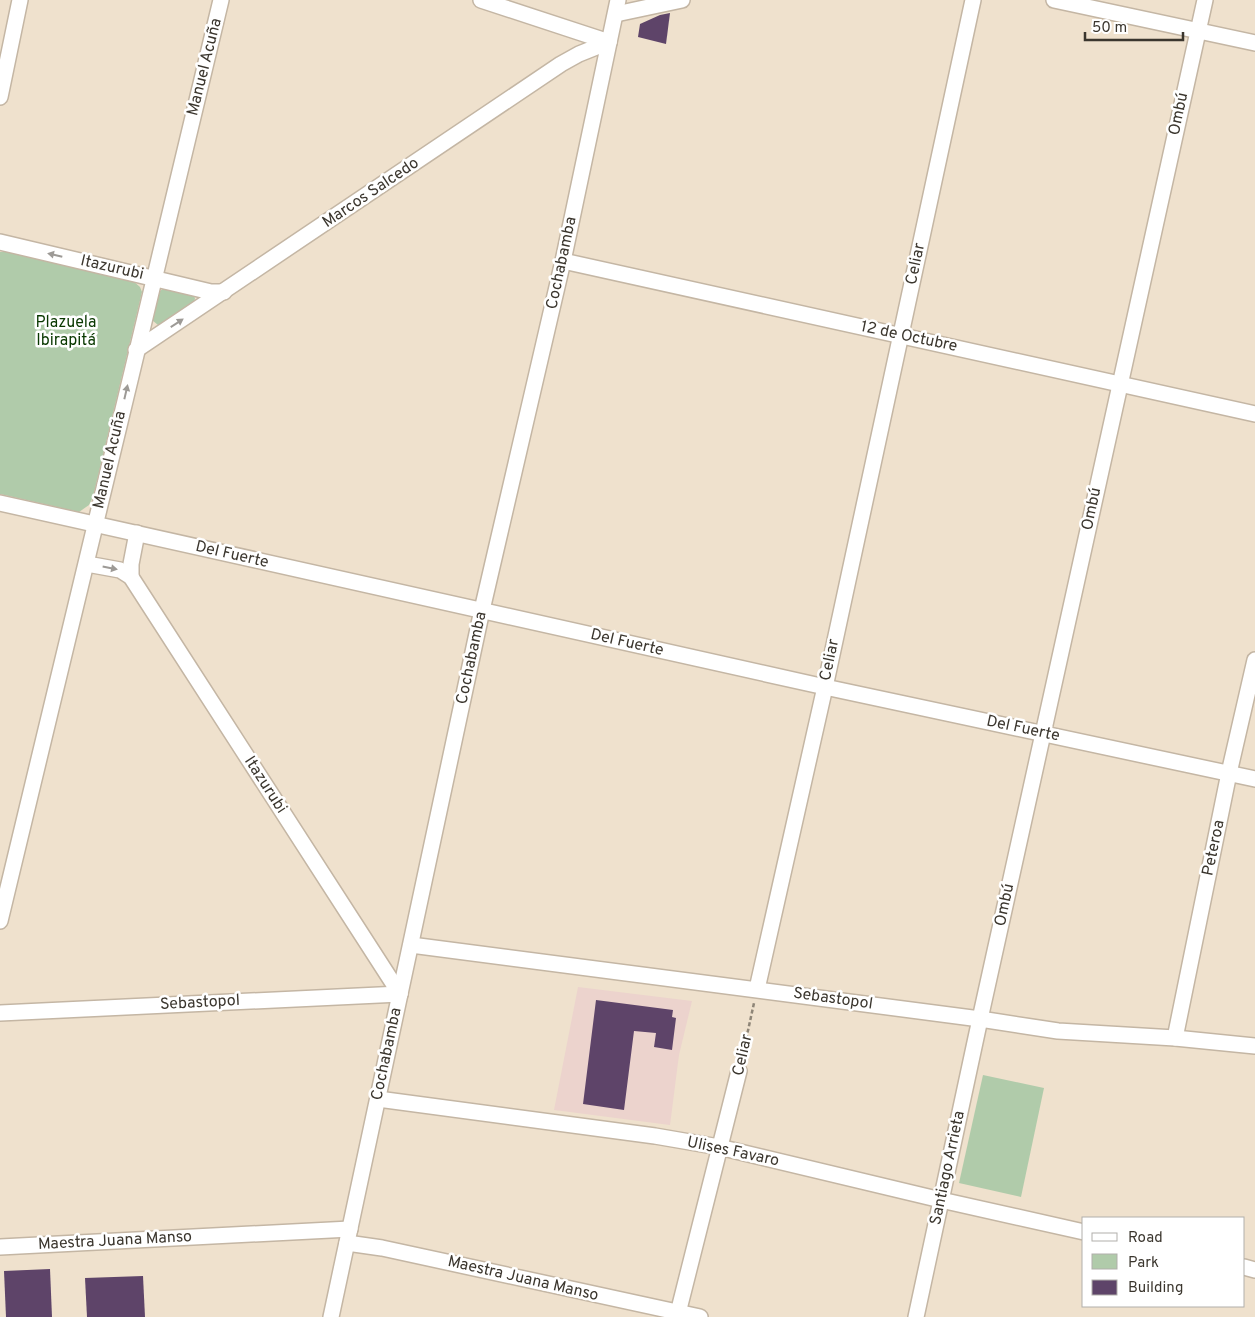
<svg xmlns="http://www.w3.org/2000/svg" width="1255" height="1317" viewBox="0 0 1255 1317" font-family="Overpass,sans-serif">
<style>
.education{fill:#ecd3cd}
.green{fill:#b0cbaa}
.building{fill:#5e4469}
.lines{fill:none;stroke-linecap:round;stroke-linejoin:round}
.street-casing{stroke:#c4b6a4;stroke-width:18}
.path{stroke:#8e8577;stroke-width:2.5;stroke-dasharray:4 2.5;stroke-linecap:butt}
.street{stroke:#fff;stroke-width:15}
.oneway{fill:#9d9a96}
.labels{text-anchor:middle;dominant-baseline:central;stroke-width:5;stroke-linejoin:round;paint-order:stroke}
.street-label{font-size:16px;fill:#3b362e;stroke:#fff}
.park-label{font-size:16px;fill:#093800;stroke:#fff}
</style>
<rect width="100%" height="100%" fill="#efe1cd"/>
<path class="education" d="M578 987 692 1001 679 1055 670 1125 554 1110Z"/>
<g class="green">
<path d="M0 252H13L132 280 140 287 142 292 93 497 89 505 79 512 0 494Z"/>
<path d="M164 288 192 293 195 298 194 304 162 324 158 325 152 320 160 291Z"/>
<path d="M983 1075 1044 1088 1021 1197 959 1183Z"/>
</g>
<g class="building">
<path d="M670 13 666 44 638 37 640 24 660 15Z"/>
<path d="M596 1000 673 1010 672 1017 676 1018 672 1050 654 1047 656 1033 634 1031 624 1110 583 1104Z"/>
<path d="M50 1269 52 1317H6L4 1271Z"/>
<path d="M143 1276 145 1317H87L85 1278Z"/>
</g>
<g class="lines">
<g class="street-casing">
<g id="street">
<path d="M481 0 609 42"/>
<path d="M1054 0 1255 43"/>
<path d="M616 14 682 0"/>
<path d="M0 97 20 0"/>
<path d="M0 242 211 292H224"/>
<path d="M563 261 1255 414"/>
<path d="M136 350 561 64 579 54 609 42"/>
<path d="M0 503 825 687 1255 779"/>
<path d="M87 564 120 570 131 577 400 994"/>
<path d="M131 577V564L137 533"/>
<path d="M0 921C75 614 147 307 221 0"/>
<path d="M411 945 980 1019 1058 1031 1175 1038 1255 1046"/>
<path d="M757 989 825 687 973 0"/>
<path d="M0 1013 400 994"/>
<path d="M1175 1038 1229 773 1255 660"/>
<path d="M378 1099 655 1136 719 1147 941 1200 1084 1232"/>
<path d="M347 1243 382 1248 700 1317"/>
<path d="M0 1247 350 1229"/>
<path d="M1244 1267 1255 1270"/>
<path d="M331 1317 482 610 563 261 618 0"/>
<path d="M677 1317 739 1071"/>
<path d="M916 1317 980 1019 1205 0"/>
</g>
</g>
<path class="path" d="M742 1058 754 1003"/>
<use href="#street" class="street"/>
</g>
<defs><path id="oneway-solid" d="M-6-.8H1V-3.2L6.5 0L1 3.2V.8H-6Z" transform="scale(1.25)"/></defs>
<g class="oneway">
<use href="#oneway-solid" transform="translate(55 255) rotate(-167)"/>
<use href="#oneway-solid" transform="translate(177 323) rotate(-33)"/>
<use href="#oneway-solid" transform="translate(126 392) rotate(-77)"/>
<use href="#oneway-solid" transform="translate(110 568) rotate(11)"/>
</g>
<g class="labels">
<g class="street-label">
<text transform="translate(205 67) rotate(-76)">Manuel Acuña</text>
<text transform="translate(1179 114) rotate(-78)">Ombú</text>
<text transform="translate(371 193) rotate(-34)">Marcos Salcedo</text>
<text transform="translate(562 263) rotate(-78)">Cochabamba</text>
<text transform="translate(916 264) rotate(-78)">Celiar</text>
<text transform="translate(112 268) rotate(13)">Itazurubi</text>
<text transform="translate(909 337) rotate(12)">12 de Octubre</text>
<text transform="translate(110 460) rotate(-77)">Manuel Acuña</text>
<text transform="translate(1092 509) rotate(-78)">Ombú</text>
<text transform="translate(232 555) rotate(13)">Del Fuerte</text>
<text transform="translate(627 643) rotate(13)">Del Fuerte</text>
<text transform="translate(472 658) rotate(-78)">Cochabamba</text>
<text transform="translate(830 660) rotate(-78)">Celiar</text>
<text transform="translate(1023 729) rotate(12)">Del Fuerte</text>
<text transform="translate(265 785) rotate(57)">Itazurubi</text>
<text transform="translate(1214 848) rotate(-78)">Peteroa</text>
<text transform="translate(1005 905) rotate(-78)">Ombú</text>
<text transform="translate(833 999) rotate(8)">Sebastopol</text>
<text transform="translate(200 1003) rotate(-3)">Sebastopol</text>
<text transform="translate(387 1054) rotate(-78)">Cochabamba</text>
<text transform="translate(743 1055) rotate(-77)">Celiar</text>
<text transform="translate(733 1152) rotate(12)">Ulises Favaro</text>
<text transform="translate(948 1168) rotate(-78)">Santiago Arrieta</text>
<text transform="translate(115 1241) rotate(-3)">Maestra Juana Manso</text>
<text transform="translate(523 1279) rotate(13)">Maestra Juana Manso</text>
</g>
<g class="park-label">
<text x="66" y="323">Plazuela<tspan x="66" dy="18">Ibirapitá</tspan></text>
</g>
</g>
<rect x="1082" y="1217" width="162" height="90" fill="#ffffff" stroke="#b1afab"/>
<rect x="1092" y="1233" width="25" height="8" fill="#ffffff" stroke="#b1afab"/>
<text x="1128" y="1242" font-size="15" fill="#3b362e">Road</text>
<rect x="1092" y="1254" width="25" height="15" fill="#b0cbaa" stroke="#b1afab"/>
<text x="1128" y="1267" font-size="15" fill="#3b362e">Park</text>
<rect x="1092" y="1280" width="25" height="15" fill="#5e4469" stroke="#b1afab"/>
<text x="1128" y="1292" font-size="15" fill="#3b362e">Building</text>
<path d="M1085 32v8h98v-8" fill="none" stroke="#3b362e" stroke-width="2.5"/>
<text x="1092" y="32" font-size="15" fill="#3b362e" stroke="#ffffff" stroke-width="4" paint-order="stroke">50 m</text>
</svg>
